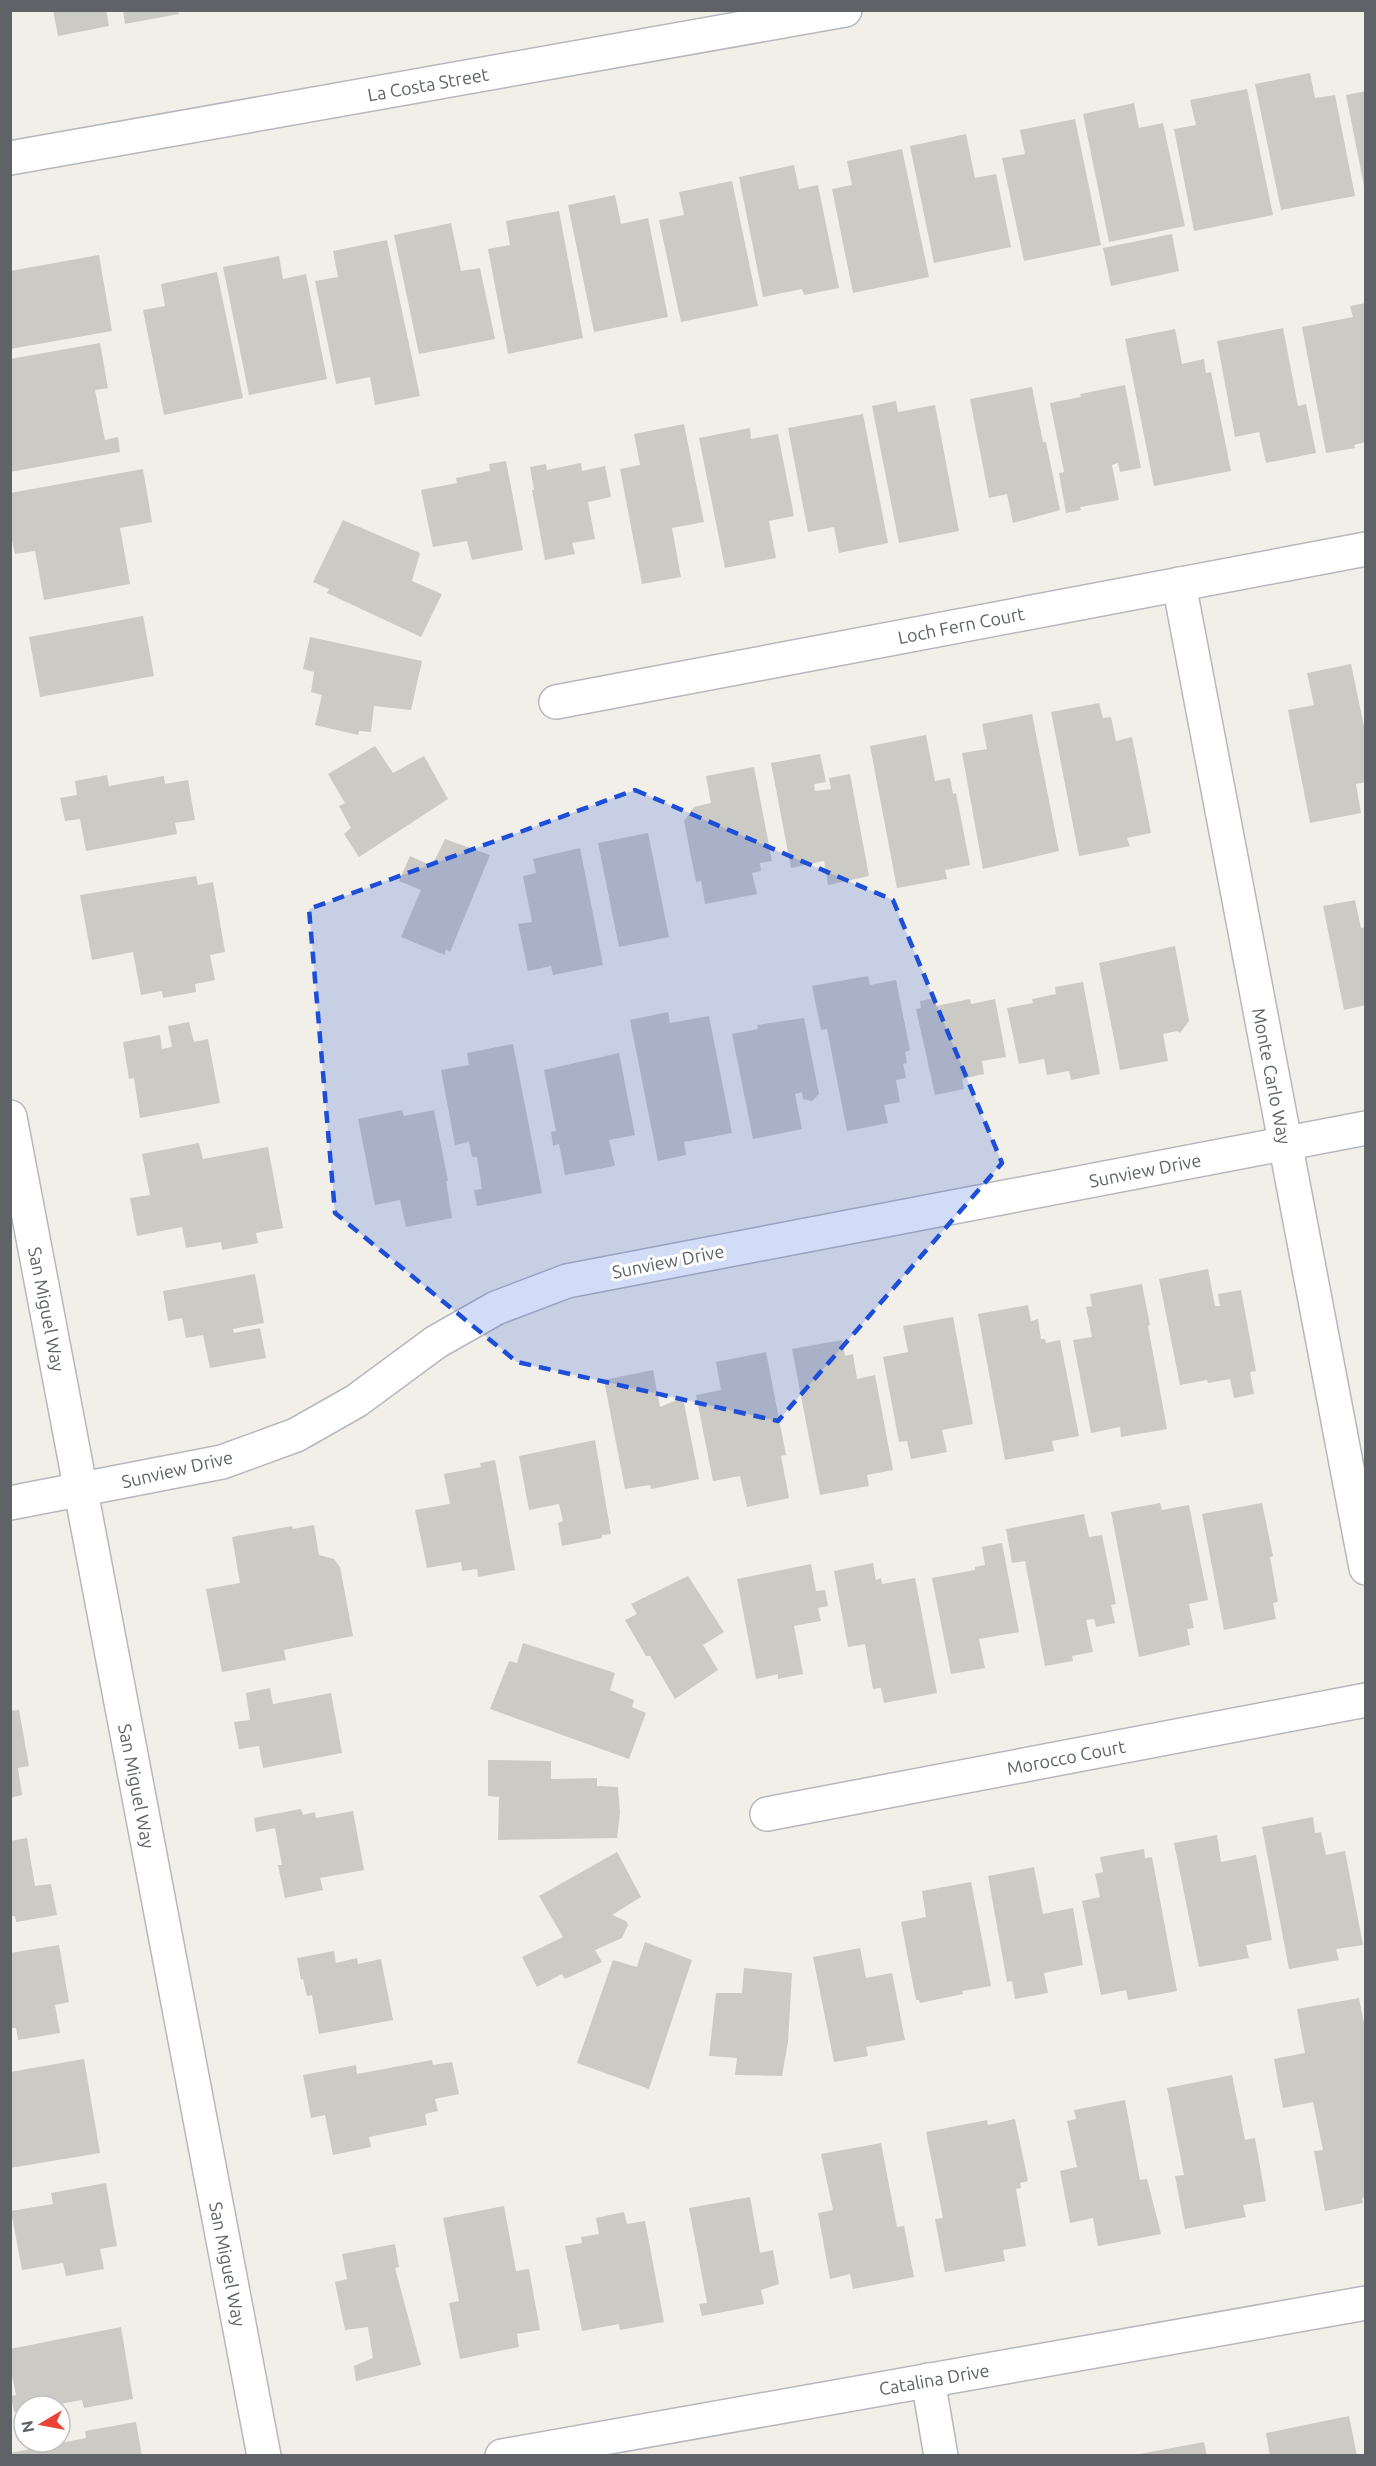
<svg xmlns="http://www.w3.org/2000/svg" width="1376" height="2466" viewBox="0 0 1376 2466" font-family="Ubuntu,sans-serif">
<style>
.building{fill:#cccac5}
.lines{fill:none;stroke-linecap:round;stroke-linejoin:round}
.minor-casing{stroke:#b5b8bc;stroke-width:36}
.tertiary-casing{stroke:#b5b8bc;stroke-width:36}
.minor{stroke:#fff;stroke-width:33}
.tertiary{stroke:#fff;stroke-width:33}
.marked{fill:#1d4ed8;fill-opacity:0.2;stroke:#1d4ed8;stroke-width:4.5;stroke-dasharray:12 8;stroke-linejoin:round}
.labels{text-anchor:middle;dominant-baseline:central;stroke-width:6;stroke-linejoin:round;paint-order:stroke}
.street-label{font-size:18px;fill:#5f6368;stroke:#fff}
</style>
<rect width="100%" height="100%" fill="#f1efe8"/>
<g class="building">
<path d="M53 10H106L109 26 58 36Z"/>
<path d="M123 10H178L179 14 125 24Z"/>
<path d="M1310 73 1315 98 1335 95 1355 196 1281 210 1255 84Z"/>
<path d="M1247 89 1273 215 1194 231 1174 129 1196 125 1190 100Z"/>
<path d="M1366 91V186H1364L1346 95Z"/>
<path d="M1134 103 1139 128 1163 123 1185 226 1109 242 1083 114Z"/>
<path d="M1075 119 1101 245 1024 261 1002 158 1025 154 1020 130Z"/>
<path d="M966 134 975 178 996 174 1011 247 934 263 910 146Z"/>
<path d="M902 149 929 277 853 293 832 189 852 185 847 161Z"/>
<path d="M794 165 799 189 818 185 839 288 804 295 802 289 763 297 739 177Z"/>
<path d="M732 181 758 306 681 322 659 220 684 215 679 192Z"/>
<path d="M615 195 621 224 648 218 668 317 594 332 568 205Z"/>
<path d="M559 211 583 338 508 354 488 249 510 245 506 221Z"/>
<path d="M451 223 461 271 480 268 495 339 419 354 394 235Z"/>
<path d="M1172 234 1179 271 1111 286 1103 248Z"/>
<path d="M387 240 420 396 375 405 370 377 336 384 315 281 338 277 333 251Z"/>
<path d="M99 255 112 331 10 349V271Z"/>
<path d="M279 256 283 279 306 274 327 379 249 395 223 267Z"/>
<path d="M217 272 243 398 164 415 143 310 165 306 161 284Z"/>
<path d="M1366 303V442L1354 445 1355 448 1326 453 1302 327 1353 317 1350 306Z"/>
<path d="M1283 328 1298 406 1306 404 1316 453 1266 463 1259 432 1235 437 1217 341Z"/>
<path d="M1175 329 1182 364 1204 359 1206 373 1211 372 1231 471 1154 486 1125 339Z"/>
<path d="M100 343 108 388 95 390 105 440 118 437 120 452 10 472V359Z"/>
<path d="M1125 385 1141 468 1120 472 1118 463 1112 465 1119 500 1080 507 1081 510 1066 513 1059 473 1064 472 1050 403 1081 397 1080 394Z"/>
<path d="M1032 387 1043 442H1046L1060 510 1013 523 1007 494 989 498 970 399Z"/>
<path d="M896 401 898 412 935 405 959 531 899 543 872 406Z"/>
<path d="M863 414 888 543 839 553 834 527 808 532 788 428Z"/>
<path d="M684 424 704 522 672 528 681 577 642 584 620 469 640 465 634 434Z"/>
<path d="M750 428 751 439 778 434 794 516 769 521 776 558 725 568 699 438Z"/>
<path d="M506 461 523 550 472 560 467 541 433 547 421 490 457 483 456 478 490 471 489 464Z"/>
<path d="M581 463 582 471 605 466 611 497 588 502 595 539 572 543 575 554 545 560 532 490H534L530 467 546 464 547 470Z"/>
<path d="M143 469 152 522 120 528 130 584 44 600 35 551 15 554 10 532V493Z"/>
<path d="M343 520 420 553 412 581 442 594 421 637 327 593 329 589 313 582Z"/>
<path d="M143 616 154 676 40 697 29 637Z"/>
<path d="M310 637 422 661 411 710 374 706 371 732 359 731 358 735 315 725 322 695 311 692 314 672 303 669Z"/>
<path d="M1351 664 1366 736V782L1356 784 1361 813 1310 823 1288 710 1314 705 1307 673Z"/>
<path d="M1099 703 1103 718 1111 717 1116 741 1132 737 1151 833 1127 838 1130 846 1079 856 1051 712Z"/>
<path d="M1032 714 1059 851 983 869 962 753 987 749 982 724Z"/>
<path d="M926 735 935 781 950 778 953 794 956 793 970 865 945 870 947 879 897 888 870 746Z"/>
<path d="M375 746 393 773 424 756 448 799 359 857 344 834 351 828 339 806 345 803 328 774Z"/>
<path d="M820 754 826 782 814 784 815 791 831 789 829 778 850 774 869 876 828 885 824 861 791 868 771 763Z"/>
<path d="M754 767 772 861 760 863 761 871 752 873 757 894 705 904 701 881 696 882 684 821 694 807 711 803 706 776Z"/>
<path d="M107 775 109 786 164 776 165 784 188 780 195 820 175 823 177 834 86 851 80 819 65 821 60 798 77 795 75 781Z"/>
<path d="M648 833 669 937 619 947 598 843Z"/>
<path d="M445 839 490 855 450 952 446 949 445 955 401 937 421 890 399 881 410 856 432 866Z"/>
<path d="M580 848 603 965 553 975 551 966 528 971 518 924 532 922 523 876 536 873 533 859Z"/>
<path d="M196 876 198 885 213 882 225 952 210 955 215 980 195 984 196 992 163 998 162 991 141 995 133 952 92 960 80 895Z"/>
<path d="M1355 900 1361 928 1366 927V1005L1344 1010 1323 906Z"/>
<path d="M1175 946 1189 1021 1180 1033 1177 1031 1163 1034 1168 1061 1120 1070 1099 963Z"/>
<path d="M868 976 870 985 896 980 910 1050 905 1052 907 1063 903 1064 906 1078 896 1080 900 1102 884 1105 888 1123 847 1131 827 1029 821 1030 812 986Z"/>
<path d="M1083 982 1100 1074 1071 1080 1069 1071 1047 1075 1044 1059 1019 1064 1007 1008 1033 1003 1032 999 1056 994 1055 987Z"/>
<path d="M935 998 936 1006 970 999 971 1004 995 999 1006 1057 982 1061 984 1074 962 1079 964 1089 935 1095 916 1009 921 1008 920 1001Z"/>
<path d="M668 1012 670 1023 709 1016 732 1133 684 1142 686 1155 658 1161 630 1020Z"/>
<path d="M804 1018 819 1094 812 1101 803 1099 802 1092 795 1094 802 1129 753 1139 732 1034 758 1029 757 1025Z"/>
<path d="M189 1022 194 1042 208 1039 220 1103 140 1118 134 1078 129 1079 123 1042 160 1035 162 1049 172 1047 168 1026Z"/>
<path d="M513 1044 542 1193 477 1206 474 1190 482 1189 477 1157H472L469 1142 455 1145 441 1070 469 1065 467 1053Z"/>
<path d="M619 1053 635 1135 609 1140 615 1166 565 1175 559 1144 553 1146 551 1132 556 1131 544 1070Z"/>
<path d="M402 1110 404 1116 434 1110 448 1181H446L452 1218 406 1227 400 1200 375 1205 358 1119Z"/>
<path d="M199 1143 203 1159 268 1147 283 1228 256 1233 258 1243 222 1250 221 1242 186 1248 182 1227 137 1236 130 1198 150 1195 142 1154Z"/>
<path d="M1208 1269 1215 1306H1220L1218 1294 1241 1290 1256 1371 1250 1372 1254 1394 1234 1398 1230 1379 1208 1383 1207 1380 1180 1385 1159 1279Z"/>
<path d="M255 1274 264 1323 233 1329 234 1333 260 1328 266 1358 210 1368 203 1335 186 1338 182 1318 168 1321 163 1291Z"/>
<path d="M1142 1284 1150 1325 1148 1326 1167 1429 1121 1437 1120 1427 1091 1433 1073 1340 1092 1337 1086 1307 1092 1306 1090 1294Z"/>
<path d="M1028 1305 1031 1321 1038 1319 1041 1339H1045L1046 1343 1060 1340 1079 1436 1052 1441 1054 1451 1005 1460 978 1314Z"/>
<path d="M953 1317 973 1424 942 1430 947 1452 911 1459 907 1441 899 1442 883 1357 908 1352 903 1326Z"/>
<path d="M842 1340 845 1356 853 1354 857 1379 875 1375 893 1470 867 1475 869 1486 820 1495 792 1349Z"/>
<path d="M766 1352 786 1455 781 1456 789 1498 747 1507 740 1476 713 1481 696 1395 721 1390 716 1362Z"/>
<path d="M653 1370 660 1407 679 1399 684 1403 699 1479 651 1489 650 1485 625 1489 604 1380Z"/>
<path d="M595 1440 611 1534 602 1535V1538L562 1546 558 1523 563 1521 559 1504 529 1510 519 1456Z"/>
<path d="M495 1460 515 1570 478 1577 477 1569 462 1571 461 1562 427 1568 415 1510 450 1504 444 1474 481 1467 480 1463Z"/>
<path d="M1160 1503 1162 1510 1189 1505 1208 1600 1189 1604 1194 1628 1187 1629 1190 1645 1139 1657 1111 1512Z"/>
<path d="M1262 1503 1273 1556 1270 1557 1278 1602 1273 1603 1276 1619 1224 1630 1202 1514Z"/>
<path d="M1084 1514 1089 1537 1102 1535 1116 1604 1111 1605 1115 1623 1096 1627 1094 1619 1086 1620 1093 1652 1072 1656 1073 1661 1045 1666 1025 1561 1012 1563 1006 1529Z"/>
<path d="M314 1525 319 1555 334 1559 340 1567 353 1636 284 1650 286 1660 222 1672 206 1589 240 1583 232 1537 292 1526 293 1529Z"/>
<path d="M1002 1543 1019 1632 979 1639 985 1668 951 1674 932 1578 975 1570V1567L985 1565 982 1547Z"/>
<path d="M873 1563 876 1580 881 1578 882 1584 915 1578 937 1693 884 1703 881 1688 873 1689 865 1644 848 1647 834 1571Z"/>
<path d="M811 1564 816 1591 825 1590 828 1606 818 1608 821 1621 794 1626 803 1674 778 1679V1674L756 1679 737 1579Z"/>
<path d="M688 1576 724 1632 703 1645 718 1670 675 1699 650 1656H646L625 1620 637 1614 631 1604Z"/>
<path d="M523 1643 615 1673 610 1690 634 1700 632 1707 646 1713 629 1759 490 1709 509 1661 517 1663Z"/>
<path d="M270 1688 273 1704 331 1693 342 1753 263 1768 259 1746 239 1749 234 1722 250 1720 246 1693Z"/>
<path d="M19 1710 29 1766 18 1768 22 1795 10 1798V1711Z"/>
<path d="M488 1760 551 1761V1779L597 1778V1786L618 1787 620 1813 617 1838 498 1840 499 1797 488 1796Z"/>
<path d="M301 1809 303 1815 315 1812 316 1818 353 1811 364 1870 320 1878 323 1890 285 1898 278 1865H282L275 1828 256 1832 254 1818Z"/>
<path d="M1313 1817 1315 1833 1321 1832 1326 1855 1345 1851 1363 1945 1336 1949 1339 1960 1289 1969 1262 1827Z"/>
<path d="M1217 1835 1221 1862 1256 1855 1272 1940 1246 1945 1249 1958 1199 1967 1174 1843Z"/>
<path d="M27 1838 35 1886 51 1884 57 1915 16 1922 15 1916H10V1841Z"/>
<path d="M1144 1849 1145 1858 1152 1857 1177 1991 1128 2000 1126 1990 1101 1995 1082 1901 1100 1897 1095 1874 1103 1872 1100 1857Z"/>
<path d="M617 1852 641 1897 612 1915 626 1921 628 1925 622 1938 595 1950 602 1962 565 1979 562 1974 537 1987 522 1957 563 1937 539 1896Z"/>
<path d="M1034 1867 1043 1914 1073 1908 1083 1965 1044 1973 1048 1993 1015 1999 1012 1981 1007 1982 988 1876Z"/>
<path d="M971 1882 991 1986 962 1991 963 1994 920 2003 919 2000H916L901 1922 926 1917 922 1891Z"/>
<path d="M645 1942 692 1960 649 2089 577 2063 613 1960 637 1967Z"/>
<path d="M59 1945 69 2002 55 2005 60 2033 18 2040 16 2028H10V1953Z"/>
<path d="M860 1948 866 1978 892 1973 905 2040 866 2047 868 2056 834 2062 813 1957Z"/>
<path d="M334 1951 336 1963 357 1958 358 1964 381 1959 393 2020 319 2034 312 1995 307 1996 303 1979 301 1980 297 1958Z"/>
<path d="M744 1968 792 1973 788 2042 782 2076 735 2075 737 2058 709 2056 716 1993H742Z"/>
<path d="M1359 1998 1366 2033V2197L1362 2198 1363 2203 1325 2211 1314 2151 1323 2150 1313 2102 1283 2108 1274 2059 1305 2053 1297 2009Z"/>
<path d="M84 2059 100 2153 10 2168V2072Z"/>
<path d="M432 2060 433 2065 452 2062 459 2094 435 2099 438 2111 425 2114 427 2125 369 2137 371 2147 333 2155 325 2115 311 2118 303 2075 356 2065 357 2074Z"/>
<path d="M1232 2075 1245 2140 1255 2138 1266 2201 1243 2205 1246 2217 1185 2229 1175 2176 1184 2175 1167 2088Z"/>
<path d="M1125 2100 1140 2180 1147 2179 1161 2234 1098 2246 1093 2218 1070 2223 1060 2171 1077 2167 1067 2121 1076 2119 1074 2110Z"/>
<path d="M1015 2119 1028 2181 1020 2183 1021 2188 1016 2189 1026 2246 1003 2250 1005 2261 945 2272 935 2219 943 2218 926 2132 987 2120 988 2125Z"/>
<path d="M881 2143 897 2227 904 2226 914 2277 853 2289 850 2274 830 2279 818 2213 833 2210 821 2154Z"/>
<path d="M106 2183 117 2246 100 2249 104 2269 66 2276 63 2263 22 2270 11 2211 53 2204 51 2193Z"/>
<path d="M750 2197 760 2253 773 2250 779 2284 761 2290 764 2304 702 2316 699 2304 707 2303 689 2208Z"/>
<path d="M504 2206 516 2271 529 2269 540 2330 517 2334 519 2347 460 2359 449 2303 459 2301 443 2218Z"/>
<path d="M624 2212 627 2224 645 2221 664 2322 620 2330 619 2324 582 2331 565 2246 582 2243 581 2237 599 2234 596 2218Z"/>
<path d="M395 2244 399 2267 395 2268 421 2365 356 2381 354 2366 373 2358 368 2327 345 2330 335 2282 347 2279 342 2254Z"/>
<path d="M121 2327 133 2399 84 2408 82 2400 49 2406H24V2410L14 2412 11 2396 16 2395 10 2366V2349Z"/>
<path d="M1349 2416 1357 2456H1270L1266 2433Z"/>
<path d="M136 2422 142 2456H10V2453L86 2438 85 2431Z"/>
<path d="M1204 2442 1207 2456H1139V2454Z"/>
</g>
<g class="lines">
<g class="minor-casing">
<g id="minor">
<path d="M1179 584 1366 1568"/>
<path d="M556 702 1366 549"/>
<path d="M10 1117 264 2456"/>
<path d="M10 1503 222 1462 296 1435 356 1401 436 1342 496 1308 567 1281 1366 1128"/>
<path d="M767 1814 1366 1700"/>
<path d="M928 2380 941 2456"/>
<path d="M502 2456 1366 2303"/>
</g>
</g>
<g class="tertiary-casing">
<path id="tertiary" d="M10 158 845 10"/>
</g>
<use href="#minor" class="minor"/>
<use href="#tertiary" class="tertiary"/>
</g>
<path class="marked" d="M635 790 893 900 1002 1163 778 1421 517 1362 335 1213 309 909Z"/>
<g class="labels">
<g class="street-label">
<text transform="translate(428 84) rotate(-10)">La Costa Street</text>
<text transform="translate(961 625) rotate(-11)">Loch Fern Court</text>
<text transform="translate(1272 1076) rotate(79)">Monte Carlo Way</text>
<text transform="translate(1145 1170) rotate(-11)">Sunview Drive</text>
<text transform="translate(668 1261) rotate(-11)">Sunview Drive</text>
<text transform="translate(47 1309) rotate(79)">San Miguel Way</text>
<text transform="translate(177 1469) rotate(-13)">Sunview Drive</text>
<text transform="translate(1066 1757) rotate(-11)">Morocco Court</text>
<text transform="translate(137 1786) rotate(79)">San Miguel Way</text>
<text transform="translate(228 2264) rotate(79)">San Miguel Way</text>
<text transform="translate(934 2379) rotate(-10)">Catalina Drive</text>
</g>
</g>
<rect width="1376" height="2466" fill="none" stroke="#5f6368" stroke-width="24"/>
<g transform="translate(42 2424) rotate(260)"><circle r="28" fill="#ffffff" stroke="#bfc1c3" stroke-width="1.5"/>
<path d="M0-4.5L10 22L0 15L-10 22Z" fill="#ea4335"/>
<text y="-9" font-size="16" font-weight="bold" text-anchor="middle" fill="#5f6368">N</text>
</g>
</svg>
